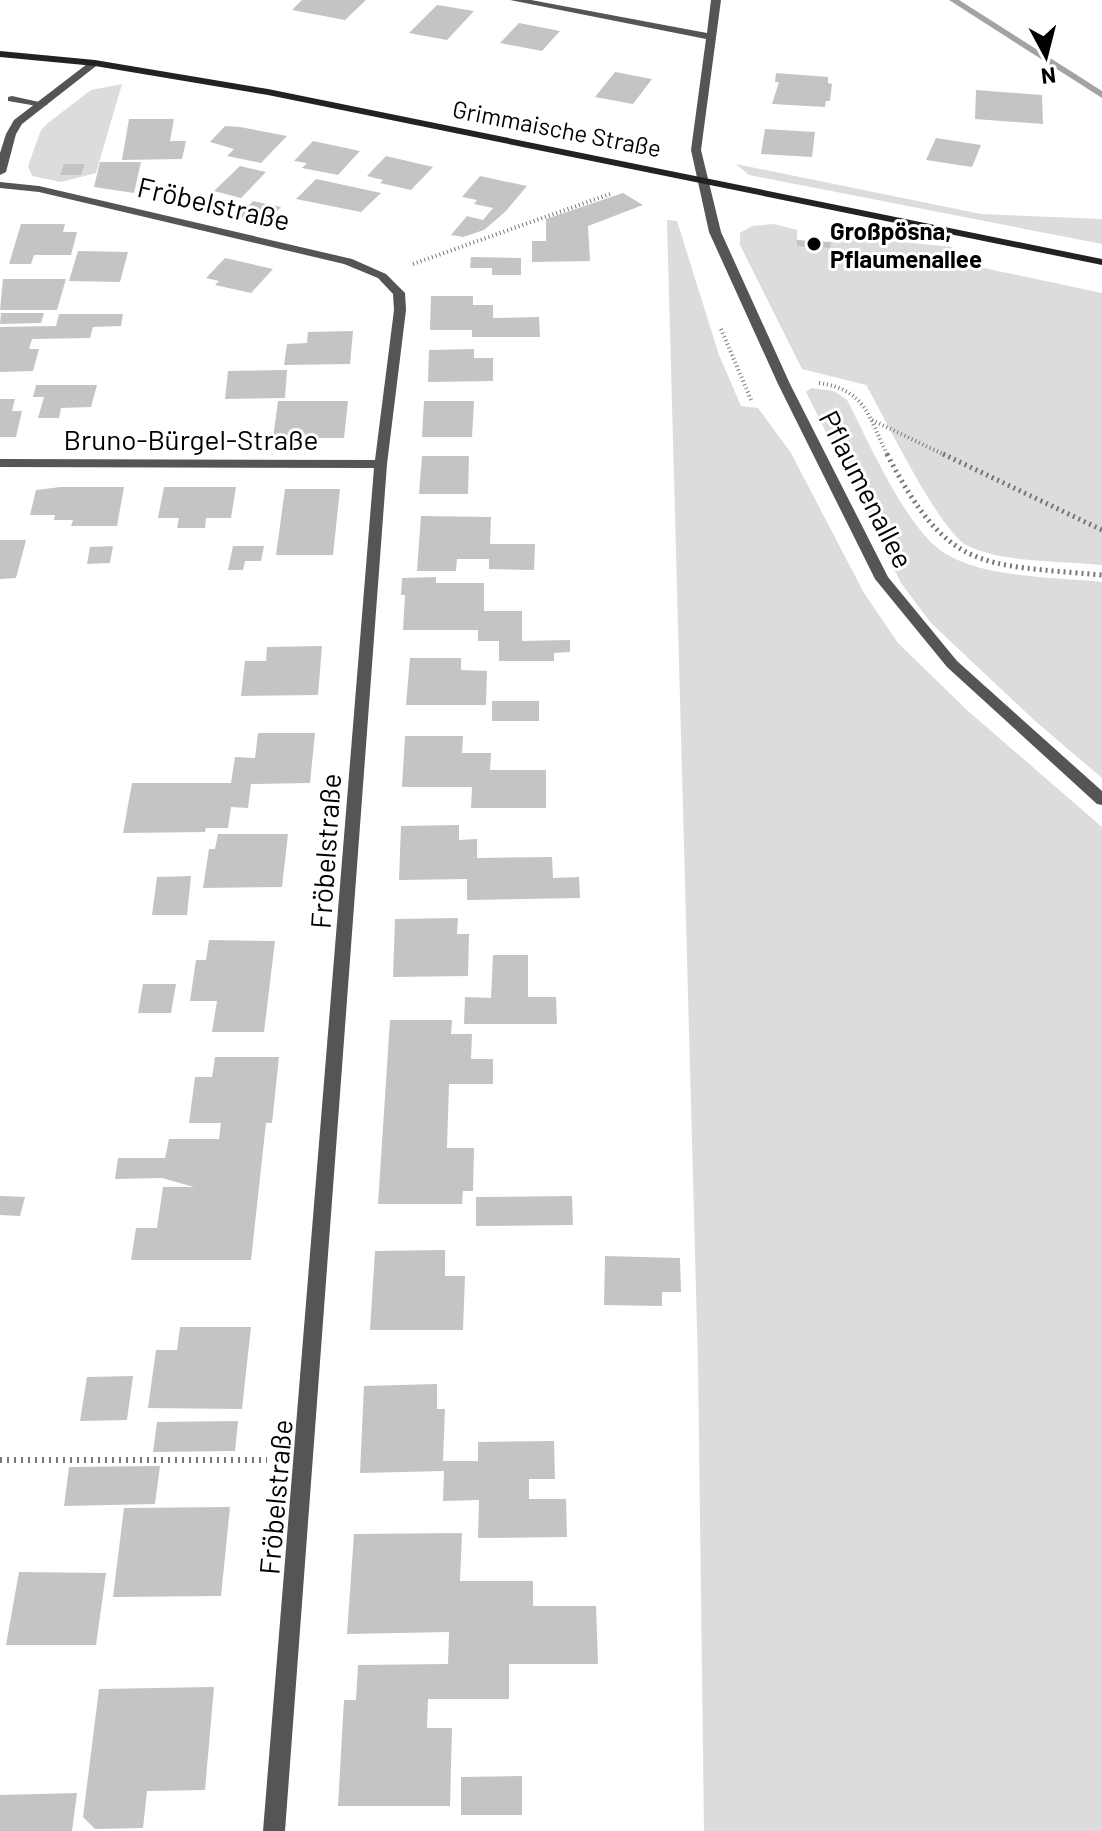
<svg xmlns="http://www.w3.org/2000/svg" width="1102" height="1831" viewBox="0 0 1102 1831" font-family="Barlow,sans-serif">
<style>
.green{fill:#dcdcdc}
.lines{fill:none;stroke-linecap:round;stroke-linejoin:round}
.stream{fill:#a3a3a3;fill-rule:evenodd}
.building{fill:#c4c4c4}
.path-far2{stroke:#777;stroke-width:4;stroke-dasharray:1 3;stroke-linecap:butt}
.path-far1{stroke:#777;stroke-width:5;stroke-dasharray:2 4;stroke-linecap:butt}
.path{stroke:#777;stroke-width:6;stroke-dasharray:2 5;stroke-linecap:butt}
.service{fill:#555;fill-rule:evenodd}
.minor{fill:#555;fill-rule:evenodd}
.secondary{fill:#222;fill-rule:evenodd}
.poi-dot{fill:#000;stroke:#fff;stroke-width:3}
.labels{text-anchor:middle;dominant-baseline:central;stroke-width:6;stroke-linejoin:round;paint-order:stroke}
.far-street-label{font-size:24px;fill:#000;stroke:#fff}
.far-poi-label{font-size:24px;font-weight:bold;fill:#000;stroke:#fff;text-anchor:start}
.street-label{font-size:28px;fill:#000;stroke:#fff}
</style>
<rect width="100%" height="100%" fill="#fff"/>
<g class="green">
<path d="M122 84 96 173 61 182 32 176 28 166 41 130 48 123 91 90Z"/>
<path d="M736 164 981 214 1102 219V244L749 175Z"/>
<path d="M667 220 677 221 719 355 741 406 758 408 791 453 864 593 898 643 968 711 1102 827V1831H704L698 1363Z"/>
<path d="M774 224 797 230V246L859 238 953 247 946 260 1102 293V565C1061 561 1004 563 968 546 940 533 884 416 866 385L802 369 740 245V233L752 226Z"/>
<path d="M811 388 834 391 847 400C869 442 907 531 946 554 985 578 1056 577 1102 582V778L1034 720 931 623 901 583 806 392Z"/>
</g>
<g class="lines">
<path class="stream" d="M949 0H959L1102 91V98Z"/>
</g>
<g class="building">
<path d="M302 0H366L345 20 292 10Z"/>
<path d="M437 5 474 11 447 40 409 33Z"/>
<path d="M519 23 560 31 542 51 500 43Z"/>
<path d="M615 72 652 79 633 104 595 97Z"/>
<path d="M776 73 828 77V83L832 84 830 101H826L825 107 772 104 779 82H775Z"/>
<path d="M976 90 1042 95 1043 124 975 119Z"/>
<path d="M129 119H174L170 141H186L182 159 122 160Z"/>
<path d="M225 126 240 127 287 136 261 163 227 156 234 149 210 142Z"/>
<path d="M765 129 815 132 812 157 761 154Z"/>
<path d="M936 138 981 145 972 167 926 160Z"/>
<path d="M313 141 360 151 338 175 302 168 307 163 294 161Z"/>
<path d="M386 156 433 167 411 190 380 183 383 180 367 176Z"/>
<path d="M100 162H141L134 193 94 187Z"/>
<path d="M64 164H85L81 175H60Z"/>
<path d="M240 166 266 172 241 198 214 191Z"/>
<path d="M480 176 527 186 506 211 484 230 463 237 451 235 467 216 483 220 493 208 474 204 477 200 462 197Z"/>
<path d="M316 179 344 185 381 193 361 212 296 199Z"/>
<path d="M623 193 643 205 588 226 590 261 532 262V241H546V219Z"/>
<path d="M253 201 281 207 267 222 239 217Z"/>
<path d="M21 224H65L63 232H77L71 255H34L31 264H9Z"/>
<path d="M797 240 831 242 830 248 797 246Z"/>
<path d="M78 251 128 252 120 282 69 281Z"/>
<path d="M471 257 521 258V275H492V268H470Z"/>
<path d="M225 258 273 269 251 293 215 285 219 281 206 278Z"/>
<path d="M3 279H66L57 310H0Z"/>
<path d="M431 296H473V305H493V318L539 317 540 337H472V330H430Z"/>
<path d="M1 313H44L41 323 0 324Z"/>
<path d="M59 314H123L121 326 93 327 90 338 32 339 29 349H39L33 371 0 372V327L56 326Z"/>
<path d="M353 331 350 364 284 365 287 344 307 343 308 332Z"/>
<path d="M474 349V358H493V381L428 382 429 350Z"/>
<path d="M287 370 285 398 225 399 228 371Z"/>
<path d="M36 385H97L91 407 61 408 59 418H38L44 397H33Z"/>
<path d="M0 399H15L12 411H22L16 437H0Z"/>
<path d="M278 401H348L344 438H273Z"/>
<path d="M424 401H474L472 437H422Z"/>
<path d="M422 456H469L468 494H419Z"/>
<path d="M61 487H124L117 526H71L73 520H54L55 515H30L36 490Z"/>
<path d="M164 487H236L231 518H206L205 528H177L179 518H158Z"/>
<path d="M285 489H340L333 555H276Z"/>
<path d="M421 516 491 517 490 544H535L534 570 489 569V559H457L456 571H417Z"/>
<path d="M0 540H26L16 578 0 579Z"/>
<path d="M113 546 110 563 87 564 90 547Z"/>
<path d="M233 546H264L261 561H245L243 570H228Z"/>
<path d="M436 577V583H484V611H522V641L570 640V652L554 653V661H499V641H478V630H403L405 595H401L402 578Z"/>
<path d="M322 646 318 695 241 696 245 661H266L267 647Z"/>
<path d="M410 658H461V670L487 671 486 705H406Z"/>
<rect x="492" y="701" width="47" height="20"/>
<path d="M258 733H315L310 783 251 784 248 808 231 807 228 828H206L205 832 123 833 132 783H231L235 757 255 758Z"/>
<path d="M405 736H463L462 753H491L490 770H546V808H471L472 787H402Z"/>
<path d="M459 825V840L477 839V858L552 857 553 878 579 877 580 898 467 900V879L399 880 401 826Z"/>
<path d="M218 834H288L282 887 203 888 209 849H215Z"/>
<path d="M191 876 187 915H152L157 877Z"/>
<path d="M458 918 457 934H469L468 976 393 977 395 919Z"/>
<path d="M209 940 275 941 264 1032H212L217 1001H190L196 960H206Z"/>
<path d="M493 955H528V997H556L557 1024H464L465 997 491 998Z"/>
<path d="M143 984H176L171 1013H138Z"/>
<path d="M390 1020H452L451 1034H472L471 1059H493V1084H449L447 1148H474L473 1191H463L462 1204H378Z"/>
<path d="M215 1057H279L272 1123H266L251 1260H131L136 1228H157L163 1187H194L162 1178 115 1179 118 1158H165L169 1139H219L221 1123H189L195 1077H212Z"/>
<path d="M0 1196 25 1197 20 1216 0 1215Z"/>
<path d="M572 1196 573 1225 476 1226V1197Z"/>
<path d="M445 1250V1276H465L463 1330H370L375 1251Z"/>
<path d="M605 1256 680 1258 681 1292H662V1306L604 1305Z"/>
<path d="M180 1327H251L242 1409 148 1408 156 1350H177Z"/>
<path d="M133 1376 127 1420 80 1421 87 1377Z"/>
<path d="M437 1384V1409H445L443 1461H478V1442L554 1441 555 1479H529V1499H566L567 1537 478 1538 479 1500 443 1501 444 1471 360 1473 364 1386Z"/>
<path d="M238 1421 235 1451 153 1452 157 1422Z"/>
<path d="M160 1466 155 1504 64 1506 69 1467Z"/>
<path d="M230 1507 221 1596 113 1597 124 1508Z"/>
<path d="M462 1533 460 1581H533V1606H596L598 1664H509V1699H428L427 1728H452L450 1806H338L344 1700H356L358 1665 448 1664 449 1632 347 1634 354 1534Z"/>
<path d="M19 1572 106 1573 96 1645H6Z"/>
<path d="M214 1687 205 1790 147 1791 143 1828 95 1829 83 1817 99 1689Z"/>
<path d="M522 1776V1815H461V1777Z"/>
<path d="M77 1793 72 1831H0V1795Z"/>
</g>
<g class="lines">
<g class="path-far2">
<path d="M413 264 610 194"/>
<path d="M721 329 752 402"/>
<path d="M819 383C867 390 868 417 888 456"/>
<path d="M872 420 947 456"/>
</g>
<g class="path-far1">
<path d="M887 454C948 572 980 564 1102 575"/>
<path d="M943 454 1102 530"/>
</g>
<path class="path" d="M0 1460H267"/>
<path class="service" d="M12 96 48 104 43 107 8 101V97Z"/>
<g class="minor">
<path d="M510 0H531L707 33 711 0H721L701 150 721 232 790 384 888 577 957 661 1102 791V805L1097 804 947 667 875 579 778 384 709 232 691 150 706 39Z"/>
<path d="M91 61 100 63 22 124 16 134 6 172 0 175V153L6 134 14 120Z"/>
<path d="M0 182 39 186 352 259 386 274 405 293 406 310 387 464 285 1831H263L374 468 0 467V459L375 460 394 310 393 294 378 278 344 264 39 192 0 188Z"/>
</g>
<path class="secondary" d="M0 51 95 60 268 89 1102 259V265L268 95 95 66 0 57Z"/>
</g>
<circle class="poi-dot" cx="814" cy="244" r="8"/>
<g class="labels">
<g class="far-street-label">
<text transform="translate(557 128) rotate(11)">Grimmaische Straße</text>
</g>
<g class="far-poi-label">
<text x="830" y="230">Großpösna,<tspan x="830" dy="28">Pflaumenallee</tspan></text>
</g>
<g class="street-label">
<text transform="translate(214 203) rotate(13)">Fröbelstraße</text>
<text x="191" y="439">Bruno-Bürgel-Straße</text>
<text transform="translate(867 489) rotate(63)">Pflaumenallee</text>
<text transform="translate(325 851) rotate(-86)">Fröbelstraße</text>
<text transform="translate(275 1497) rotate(-85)">Fröbelstraße</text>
</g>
</g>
<g transform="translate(1046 56) rotate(173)" stroke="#ffffff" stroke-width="6" paint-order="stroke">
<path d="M0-6L14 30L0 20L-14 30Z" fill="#000000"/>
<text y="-12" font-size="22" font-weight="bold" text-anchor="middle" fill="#000000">N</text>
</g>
</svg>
